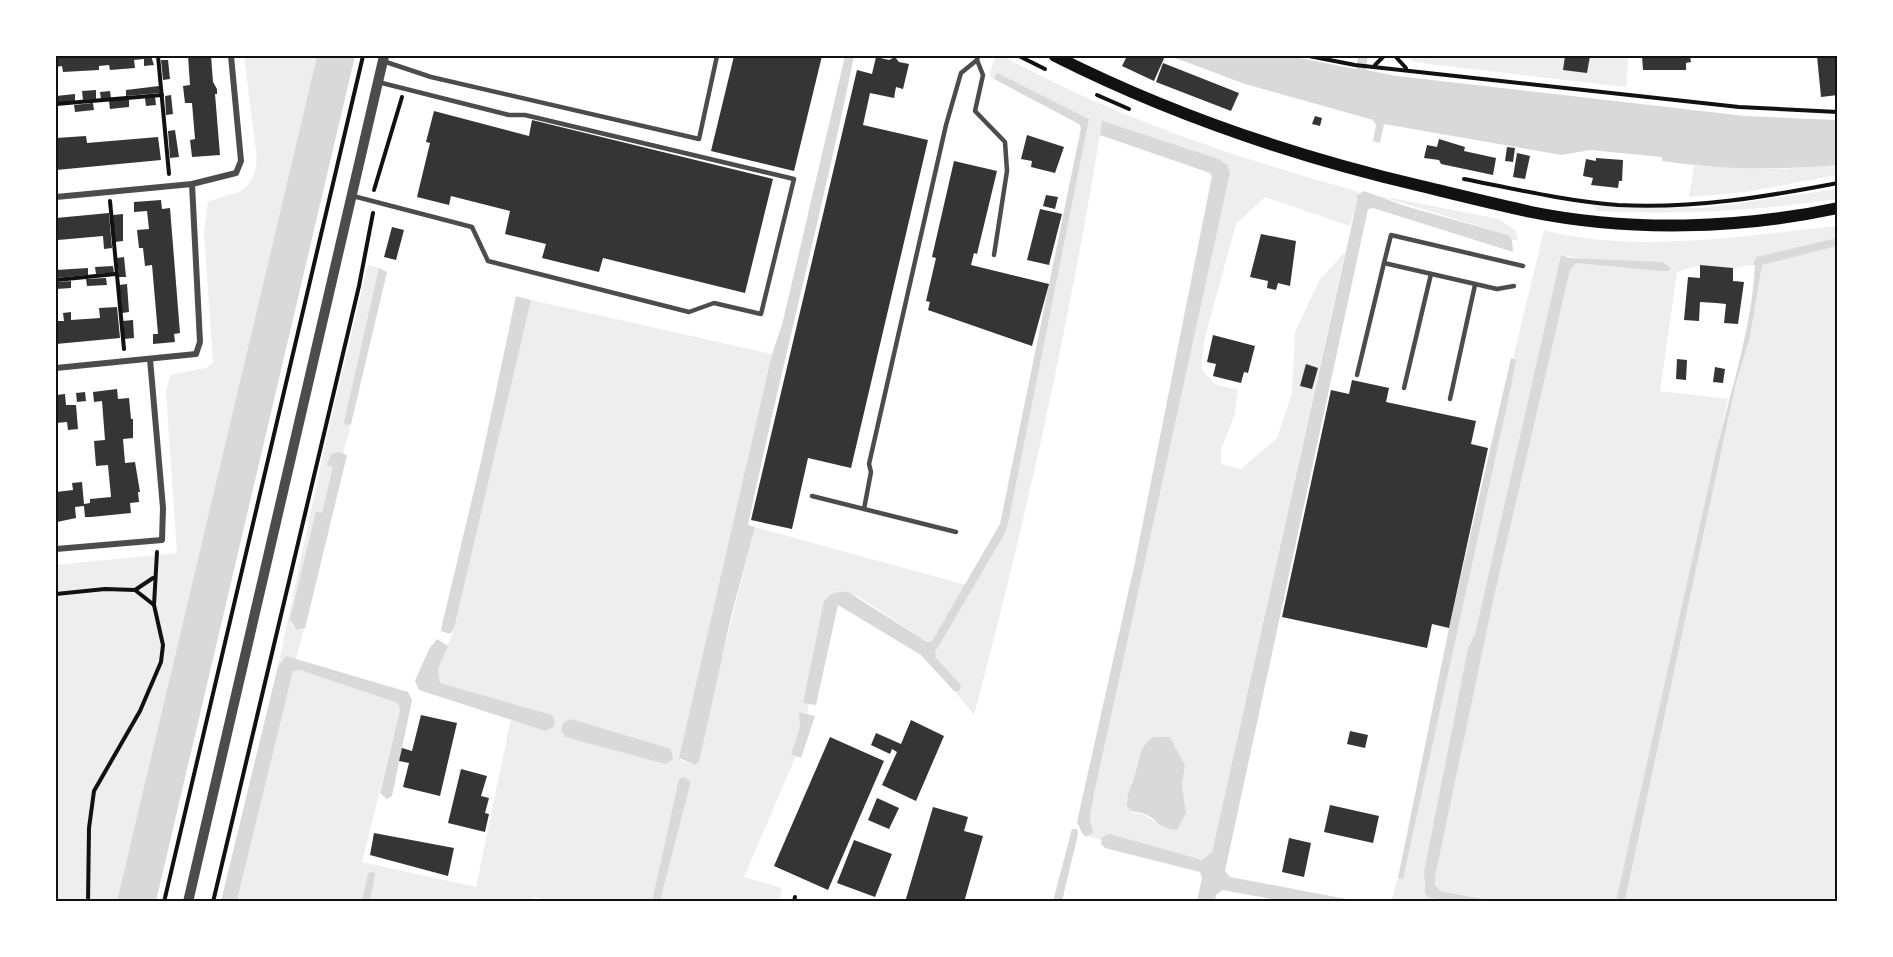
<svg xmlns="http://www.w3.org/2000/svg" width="1893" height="957" viewBox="0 0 1893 957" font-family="'DM Sans',sans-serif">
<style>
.green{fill:#eee;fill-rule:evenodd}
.water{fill:#d9d9d9}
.building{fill:#353535}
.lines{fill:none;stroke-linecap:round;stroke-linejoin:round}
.path{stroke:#111;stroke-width:4}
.service{stroke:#4c4c4c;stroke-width:4.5}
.minor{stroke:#4c4c4c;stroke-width:6}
.tertiary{stroke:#4c4c4c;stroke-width:10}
.secondary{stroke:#111;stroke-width:12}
.neatline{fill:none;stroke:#111;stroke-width:2}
</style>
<rect width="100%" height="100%" fill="#fff"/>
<g class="green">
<path d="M244 56H317L117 901 56 902V565L177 553 166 392 170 375 206 368 213 363 204 232 208 202C238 190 252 197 257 159Z"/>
<path d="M1003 56C1115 118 1237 158 1359 192L1355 196 1359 197 1350 226 1265 197 1236 224 1204 341 1201 368 1214 384 1238 390 1235 414 1221 449V464L1241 469 1277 438 1292 393 1295 332 1319 281 1345 252 1212 852 1202 860 1108 836 1101 840 1088 836 1093 833 1090 818 1095 791 1230 173 1227 165 1219 159 1102 122C1070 321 1026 520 974 715L955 692 960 690 935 658V652L1003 537 1008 524 1089 119 996 75 994 79 989 77 995 57ZM1170 737 1185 765 1182 785 1186 813 1166 829 1143 814 1132 813 1131 782Z"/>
<path d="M1406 56H1628L1626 87 1437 65 1415 62Z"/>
<path d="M1837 165V175L1746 192 1689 197 1694 166 1781 169Z"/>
<path d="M1837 189V199C1757 211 1677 215 1596 211L1593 205 1705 208Z"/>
<path d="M1376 195 1499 219 1516 231 1518 240H1512L1508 235Z"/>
<path d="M1837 226V238L1753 262 1752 265 1734 268 1700 265 1677 272 1660 391 1728 399 1616 901H1493L1441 891 1435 885V877L1494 597 1570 270 1576 263 1661 271 1561 255 1475 634 1468 648 1424 871V888L1445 901 1391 902 1398 878H1403L1511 387 1516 360 1513 358 1544 230C1633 254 1746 236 1837 226Z"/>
<path d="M1837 246V901L1625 902 1736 383 1750 337 1762 265Z"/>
<path d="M368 265 379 268V271L344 422 351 424 343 454 339 452 322 513 316 512 291 624 295 630 304 629 296 659 286 656 278 666 326 440Z"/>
<path d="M531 300 772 354 680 760 695 765 755 527 966 585 932 641 927 642 858 596 836 591 803 703 809 704 807 714 800 712V727L791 754 796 756 744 877 782 888 779 901H660L691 782 679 780 652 901 542 902V899L534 897 532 902 370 901 375 876 368 874 362 901 237 902 293 671 300 670 398 703 400 710 362 862 476 887 511 718 546 731 555 721 552 715 440 683 438 669 454 629Z"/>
</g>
<g class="water">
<path d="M317 56H355L156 901H117Z"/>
<path d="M845 56H854C822 213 781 368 748 525L755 527 731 617 699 762 695 765 679 758 772 354 782 325Z"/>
<path d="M1170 56H1289L1356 69 1358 57 1355 56H1368L1366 70 1397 76 1745 116 1837 120V165C1779 170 1721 170 1662 161V157L1590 150 1562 155 1384 124 1380 143 1373 141 1376 125 1373 120 1245 84Z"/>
<path d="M997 73 1089 119 1008 524 1003 537 935 652 936 658 961 685 960 690 955 692 921 655 838 605 816 705 803 703 824 601C832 592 836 591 848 592L927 642 932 641 1000 524 1081 128 1079 124 994 79Z"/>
<path d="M1102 121 1219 159 1227 165 1230 173 1095 790 1090 818 1093 833 1086 837 1082 833 1077 822 1135 562 1212 176 1210 173 1100 135Z"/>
<path d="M1364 191 1405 206 1508 235 1512 240 1513 252 1373 208 1368 209 1225 871 1230 877 1357 901H1283L1222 890 1216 895 1215 901H1197L1202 878 1200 872 1105 848 1101 844 1102 837 1110 834 1202 860 1212 852 1358 197 1355 196Z"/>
<path d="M1837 238V246L1762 265 1750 337 1736 383 1625 901H1616C1648 758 1680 614 1712 470 1726 405 1752 331 1755 265H1752L1757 257Z"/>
<path d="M1561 255 1570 258 1662 262 1671 268 1669 271H1661L1576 263 1570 270 1494 597 1435 877V885L1441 891 1493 901H1445L1428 897 1425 894 1424 871 1468 648 1475 634Z"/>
<path d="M379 268 387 272 351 424 346 425 344 422Z"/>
<path d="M516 296 531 300 454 629 450 634 441 631 442 625 482 457Z"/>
<path d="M1511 358 1516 360 1511 387 1403 879 1398 878 1449 628Z"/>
<path d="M339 452 347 455 309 612 305 628 296 630 290 619 316 511 322 513 333 467 327 465 331 454Z"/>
<path d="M437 639 448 646 438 669 440 683 552 715 555 721 553 727 546 731 419 690 415 681 429 649Z"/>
<path d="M286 656 408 692 412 700 392 796 387 799 380 793 400 710 398 703 300 670 293 671 237 901H221L278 666Z"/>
<path d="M799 712 815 716 801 758 791 754 800 727Z"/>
<path d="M571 719 671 749 673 759 666 764 565 737 561 730 563 723Z"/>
<path d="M1153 737H1170L1185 765 1182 785 1186 813 1177 830C1155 828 1158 819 1145 814 1136 811 1133 814 1127 806 1127 793 1131 786 1135 774 1141 759 1137 749 1153 737Z"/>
<path d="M684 777 691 782 660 901H652L679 779Z"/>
<path d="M1072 829H1077L1078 834 1062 901H1053Z"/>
<path d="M374 872 375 875 370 901H362L368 873Z"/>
</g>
<g class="building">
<path d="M56 56H151L154 65 144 66V59L134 60 135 68 110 70 109 65 99 66V70L63 72 62 66 56 67Z"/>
<path d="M188 56H211L213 82 217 89V94H215L220 155 192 157 190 140 195 139 192 103H185L183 86 190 85Z"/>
<path d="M734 56H822L794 171 711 151Z"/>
<path d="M1127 56H1165L1154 81 1122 66Z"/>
<path d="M1565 56H1590L1587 73 1563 70Z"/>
<path d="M1642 56H1690L1691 62 1686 63V70H1643Z"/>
<path d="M1817 56H1835L1838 95 1821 97Z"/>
<path d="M876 57 889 60 895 57 899 62 909 64 903 89 896 87 894 98 870 93 863 125 928 140 851 468 808 458 792 529 751 520 857 70 872 74Z"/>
<path d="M161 60H168L170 79 163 80Z"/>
<path d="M1163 63 1239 93 1231 111 1156 82Z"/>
<path d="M159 86 160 93 126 96V90Z"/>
<path d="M96 90V99L83 100 82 91Z"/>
<path d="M110 91 111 98 101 99 100 92Z"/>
<path d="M75 94V101L56 103V96Z"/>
<path d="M171 95 173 114 166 115 165 96Z"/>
<path d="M155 97 156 105 146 106 145 98Z"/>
<path d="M129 99V107L110 109 109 101Z"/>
<path d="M93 103 94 110 75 112 74 105Z"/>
<path d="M434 111 529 136 532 120 773 179 745 293 603 258 599 272 542 258 546 244 505 234 510 211 451 196 449 205 417 197 430 143 426 142Z"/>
<path d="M1315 116 1322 118 1320 126 1312 124Z"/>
<path d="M175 130 179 157 170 158 168 131Z"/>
<path d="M1027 135 1064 147 1055 173 1031 167 1032 161 1021 159Z"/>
<path d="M86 136 87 143 158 137 161 160 56 170V138Z"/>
<path d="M1439 139 1465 147 1464 151 1496 158 1493 175 1441 164 1439 160 1424 158 1427 145 1437 147Z"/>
<path d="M1507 147 1515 148 1513 162 1505 161Z"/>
<path d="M1517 153 1530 156 1525 179 1513 177Z"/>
<path d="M1596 158 1623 160 1622 181H1619L1618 188 1591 185 1593 178 1583 176 1586 159 1596 161Z"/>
<path d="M954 161 997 171 977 254 974 253 971 265 1049 284 1032 346 928 310 930 302 926 301 936 258 932 257Z"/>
<path d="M1046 195 1058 197 1055 209 1043 206Z"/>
<path d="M161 200 162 209 170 208 180 333 174 334 175 342 153 344V334H158L152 265 145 266 143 248H139L137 230 149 229 147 211 134 212V202Z"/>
<path d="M1040 209 1062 214 1049 265 1027 260Z"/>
<path d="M109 213 112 248 104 249 103 236 58 240V246H56V218Z"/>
<path d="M123 214V241L115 242 113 215Z"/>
<path d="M392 227 404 230 396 260 384 257Z"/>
<path d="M1261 234 1296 241 1290 286 1278 283 1276 290 1267 288 1268 281 1250 277Z"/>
<path d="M124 257 126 277H119L117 258Z"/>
<path d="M1700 265 1733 268V281L1744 282 1738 324 1724 323 1726 304 1716 303 1700 302 1699 321 1684 320 1688 277 1700 278Z"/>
<path d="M113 266 114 273 96 274 95 267Z"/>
<path d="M88 268V275L56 278V270Z"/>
<path d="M106 278 107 285 87 286 86 279Z"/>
<path d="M71 281V288L56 289V282Z"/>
<path d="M127 284 129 312 122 313 119 285Z"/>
<path d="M117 307 120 338 56 344V321H64L63 313 71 312V320L100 318 99 308Z"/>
<path d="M133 320 134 338 124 339 123 321Z"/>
<path d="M1213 335 1255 346 1248 373 1244 372 1241 383 1213 376 1216 364 1207 362Z"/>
<path d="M1677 359 1687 360 1686 380 1676 379Z"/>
<path d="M1306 364 1318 368 1312 389 1300 386Z"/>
<path d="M1715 367 1725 369 1723 383 1713 382Z"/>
<path d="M1352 380 1389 388 1386 402 1476 421 1471 444 1488 448 1449 628 1432 624 1427 648 1282 617 1331 390 1349 394Z"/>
<path d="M117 389 118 399 129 398 131 419H133V438L123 439 125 463 135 462 140 492H138L139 502 130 503 131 513 91 517H85L84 506 75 507 76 518 57 522 56 492 73 490 72 483 82 482 84 504 90 503V499L111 497 108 465 96 466 94 441 105 440 102 401 94 402 93 392Z"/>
<path d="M85 392 86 401 77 402 76 393Z"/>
<path d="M65 394 66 405H76L78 429 68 430 67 422 56 423V395Z"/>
<path d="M421 715 457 723 440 796 403 787 409 763 399 761 402 748 412 751Z"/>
<path d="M911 720 944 736 916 801 882 785 897 752 892 749 890 754 871 745 876 733 901 744Z"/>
<path d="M1350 731 1368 735 1365 748 1347 744Z"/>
<path d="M830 737 884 761 828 890 774 866Z"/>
<path d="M461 769 487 776 481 796 489 798 485 813 489 814 485 832 448 823Z"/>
<path d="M877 798 899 808 889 829 868 820Z"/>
<path d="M1330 805 1379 816 1373 843 1324 832Z"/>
<path d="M933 807 968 817 964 831 983 836 964 902H905Z"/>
<path d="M374 833 454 848 448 876 370 855Z"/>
<path d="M1289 838 1311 843 1304 877 1282 872Z"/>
<path d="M854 840 892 854 875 897 837 883Z"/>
</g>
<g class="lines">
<g class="path">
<path d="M158 56 169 174"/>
<path d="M1019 56 1045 69"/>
<path d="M1309 56 1355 65 1739 107 1838 112"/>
<path d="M1395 56 1406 68"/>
<path d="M1375 65 1384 56"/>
<path d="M1097 95 1129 109"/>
<path d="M56 104 162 95"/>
<path d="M1464 179C1515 189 1566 201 1618 205 1693 209 1765 197 1838 183"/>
<path d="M374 190 402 97"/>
<path d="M110 201 124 349"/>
<path d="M56 280 116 274"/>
<path d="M135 590 154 605"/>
<path d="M56 594 105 589 135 590 153 578"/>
<path d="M88 902 89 828 94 791 140 711 161 662 163 645 154 605 157 552"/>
<path d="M164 902 363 56"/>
<path d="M213 902 359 286 373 213"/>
<path d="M794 902 795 897"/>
</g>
<g class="service">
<path d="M977 60 983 75 975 111 1005 142 1007 171 994 255"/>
<path d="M383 61 431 77 699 139 717 56"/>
<path d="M353 196 472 227 488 261 689 312 714 303 761 314 794 179 525 115H509L378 82"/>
<path d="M1384 263 1391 235 1523 266"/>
<path d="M1357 375 1384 263 1497 289 1514 286"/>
<path d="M1404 388 1431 274"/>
<path d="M1450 399 1475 285"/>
<path d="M812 496 956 532"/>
<path d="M864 509 871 472 869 464 946 125 961 73 977 60 978 56"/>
</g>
<g class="minor">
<path d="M56 197 192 184 236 173 241 161 231 56"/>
<path d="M56 368 196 354 200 342 192 184"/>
<path d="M56 549 162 540 163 508 150 359"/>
</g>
<path class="tertiary" d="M188 902 384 56"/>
<path class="secondary" d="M1055 56C1172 115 1293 156 1421 186 1458 195 1494 204 1531 212 1630 232 1740 229 1838 208"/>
</g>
<rect width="1893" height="957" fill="none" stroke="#ffffff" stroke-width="114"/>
<rect x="57" y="57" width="1779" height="843" class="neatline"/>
</svg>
